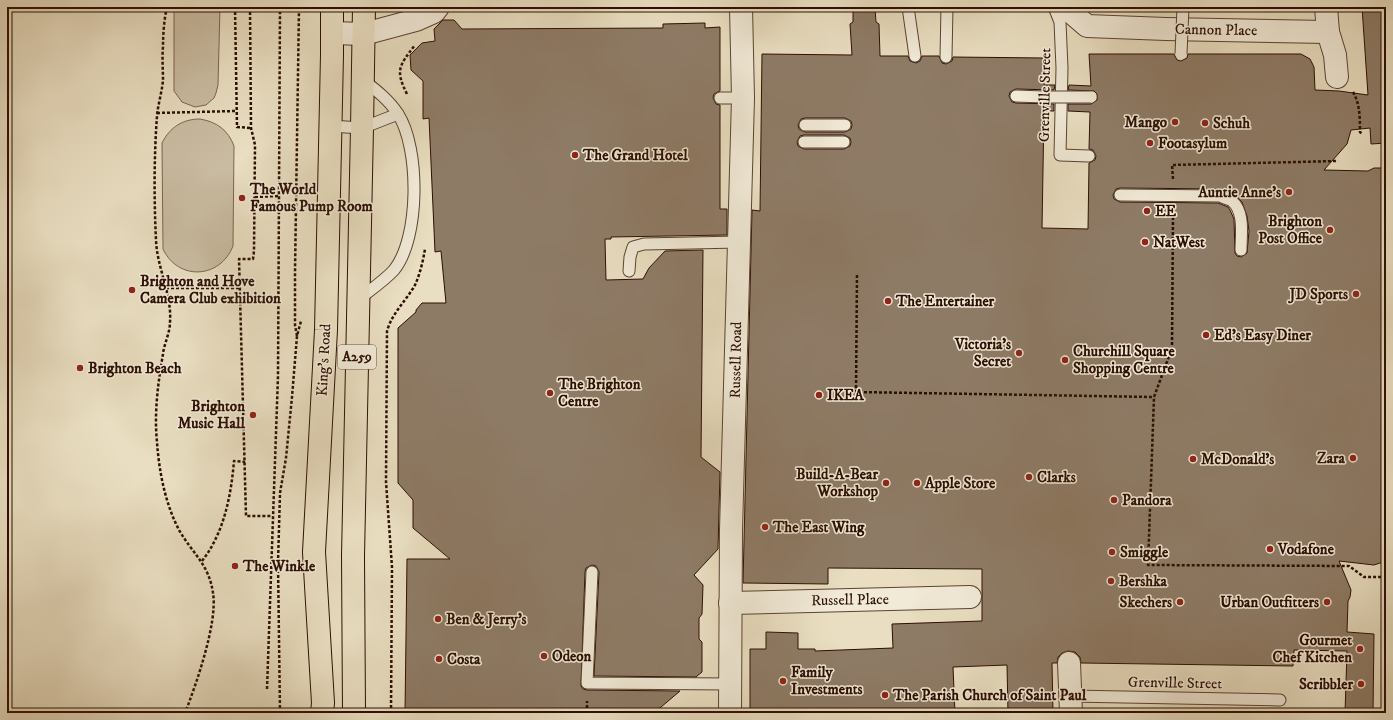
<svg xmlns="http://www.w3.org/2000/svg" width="1393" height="720" viewBox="0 0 1393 720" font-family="'IM FELL DW Pica',serif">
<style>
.green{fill:#c9bba1;stroke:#7a6552}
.building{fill:#8e7b66;stroke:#2c0f03;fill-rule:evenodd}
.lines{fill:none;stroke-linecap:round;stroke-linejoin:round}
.service-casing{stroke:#5b4332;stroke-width:13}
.minor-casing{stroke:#5b4332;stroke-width:24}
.tertiary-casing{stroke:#5b4332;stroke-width:24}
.primary-casing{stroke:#2c0f03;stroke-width:24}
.path{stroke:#2c0f03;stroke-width:2.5;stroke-dasharray:3 2;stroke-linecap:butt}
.service{stroke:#f1ead7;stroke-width:11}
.minor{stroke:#f1ead7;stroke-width:22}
.tertiary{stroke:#f1ead7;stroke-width:22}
.primary{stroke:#e9dec1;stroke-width:22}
.service-bridge-casing{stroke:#5b4332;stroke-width:13;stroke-linecap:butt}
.service-bridge{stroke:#f1ead7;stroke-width:11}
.poi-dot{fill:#8f2418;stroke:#f1ead7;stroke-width:1.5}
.labels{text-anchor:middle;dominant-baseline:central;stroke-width:3;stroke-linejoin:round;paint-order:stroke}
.shield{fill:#f1ead7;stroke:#675143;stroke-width:1}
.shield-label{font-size:14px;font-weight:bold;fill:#2c0f03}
.street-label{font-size:15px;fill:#2c0f03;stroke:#f1ead7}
.poi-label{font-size:15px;font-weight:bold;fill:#2c0f03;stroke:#f1ead7;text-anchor:start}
</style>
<rect width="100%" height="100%" fill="#e9dec1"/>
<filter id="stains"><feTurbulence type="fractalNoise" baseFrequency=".005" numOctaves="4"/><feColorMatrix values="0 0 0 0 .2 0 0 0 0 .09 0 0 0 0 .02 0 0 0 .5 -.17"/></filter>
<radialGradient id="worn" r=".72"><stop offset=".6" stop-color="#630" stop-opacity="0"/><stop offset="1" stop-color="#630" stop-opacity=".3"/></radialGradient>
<g class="green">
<path d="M174 7H220L218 85 216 93 214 98 206 105 195 107 182 102 174 91Z"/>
<path d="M200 119C217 122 228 130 234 146L233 246C220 279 178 281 163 249L162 143C170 127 183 119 200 119Z"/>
</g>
<g class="building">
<path d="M1362 7H1386V143L1371 144 1370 128 1351 130 1347 144 1324 170 1368 171 1374 168H1386V492L1385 538 1386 540V561L1374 565 1339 561 1351 590 1350 597 1348 601 1347 632 1374 634 1373 713H1345L1347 651 1294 650 1293 666 1081 663 1080 657 1075 652 1068 651 1062 653 1058 657 1057 663H1052L1053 713H1008L1007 665 953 667 955 713H750V649H766V632L798 633V649H815V651L893 648 892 624 982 621V569L828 568V584L743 583 752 210 760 211 762 54 852 55 850 24 853 22V9L875 8 876 22 879 24 880 56H908L910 61 916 63 920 61 922 56H939L942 63 946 64 952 61 953 57 1044 58V85H1055L1054 90 1016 89 1010 92 1009 96 1012 102 1016 103 1054 104V111H1044L1042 228 1088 229 1089 163 1095 160 1096 156 1093 150 1089 149 1090 112 1068 111V104H1091L1097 100V94L1094 91 1068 90 1069 85 1091 86 1089 54H1174L1177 60 1181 61 1187 58 1188 54H1301L1310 59 1314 67 1315 90 1339 91 1368 95ZM805 118H845L851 121 852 125 851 129 845 132H805L799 129 798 125 801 119ZM804 135H844L850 138 851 142 850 146 844 149H804L798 146 797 142 800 136ZM1120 188 1220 189 1234 194 1242 202 1247 216 1249 231 1247 253 1241 257 1237 256 1235 253 1234 219 1230 210 1228 207 1218 203 1120 202 1114 199 1113 195 1116 189Z"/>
<path d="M443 20H454L462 29 663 28V24L705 23V28L720 27V91L714 94 713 98 716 104 720 105V209H727V235L611 237V239H605L606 280 643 279 649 268 665 251 703 250 701 457 720 472 718 549 694 575 703 585 702 614 699 618V639L702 642V672L696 677 594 676 599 572 596 566 592 565 586 568 585 572 581 686 583 689 587 690 680 691 654 713H405L407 559H450L413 528V500L398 483V328L416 312V310L422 303H446L441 251 435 252 429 118 423 119V81L411 70 410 55 422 43 435 41 434 29Z"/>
</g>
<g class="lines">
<g class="service-casing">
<g id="service">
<path d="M908 7 915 56"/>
<path d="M1054 7 1060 22 1062 68 1060 155 1089 156"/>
<path d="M946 57 947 7"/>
<path d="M1016 96 1044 97"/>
<path d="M720 98H743"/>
<path d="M805 125H845"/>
<path d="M330 126 362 128 398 114"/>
<path d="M804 142H844"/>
<path d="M1120 195 1220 196C1223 198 1229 199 1232 201 1245 212 1241 235 1241 250"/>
<path d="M629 271 630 257 633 247 644 244 739 242"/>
<path d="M359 299C370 290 384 281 394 270 420 238 420 148 398 114 389 100 376 90 363 80"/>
<path d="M592 572 587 683 731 684"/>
<path d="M1070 696 1280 700"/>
</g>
</g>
<g class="minor-casing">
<g id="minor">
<path d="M1065 7 1087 26 1166 29 1328 32"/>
<path d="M1326 7 1328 32 1335 55 1337 77"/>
<path d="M730 603 970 597"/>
<path d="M1069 663 1071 713"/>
</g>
</g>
<g class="tertiary-casing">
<g id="tertiary">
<path d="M332 33 364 34 416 20 434 12 438 7"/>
<path d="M730 713 731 530 743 98 741 7"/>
</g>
</g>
<g class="primary-casing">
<g id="primary">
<path d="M322 713 323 703 314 552 326 330 332 55V7"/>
<path d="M354 713 353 556 362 128 364 7"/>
</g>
</g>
<g class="path">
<path d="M167 7C164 20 163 34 163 47 162 58 163 69 163 80 162 92 158 104 157 116 154 157 154 199 156 240 157 268 172 294 170 322 170 333 164 344 163 354 158 383 154 413 157 442 159 471 165 503 179 530 192 553 209 564 213 593 218 622 196 685 185 713"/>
<path d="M235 7 237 127 251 128"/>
<path d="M250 7 251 128 255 145 254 251 253 259H239L246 516H272"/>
<path d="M1353 92C1360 104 1360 118 1360 132L1362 134"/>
<path d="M407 94C395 70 399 66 415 45"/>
<path d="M157 113 236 111"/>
<path d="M1173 179 1172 165 1338 161"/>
<path d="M255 197 279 196"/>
<path d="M1173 212 1172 348 1154 397 1148 565 1349 566 1364 577H1385L1386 575"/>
<path d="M857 275 856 392 1154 397"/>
<path d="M166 288H240"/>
<path d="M297 336 295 325V272L299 7"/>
<path d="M202 561C224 533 231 496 234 461L245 462"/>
<path d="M1385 577 1386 599"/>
<path d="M267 689 278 376 280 7"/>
<path d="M280 713 278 563 280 493 286 458 292 397 297 336 301 321"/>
<path d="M391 713 392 567 386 482 387 331C392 313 406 301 415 285 420 274 423 261 425 249"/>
<path d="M587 713V701"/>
</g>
<use href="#service" class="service"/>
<use href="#minor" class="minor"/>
<use href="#tertiary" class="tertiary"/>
<use href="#primary" class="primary"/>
<g class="service-bridge-casing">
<g id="service-bridge">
<path d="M1181 54 1183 7"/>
<path d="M1044 97H1091"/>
</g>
</g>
<use href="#service-bridge" class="service-bridge"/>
</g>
<g class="poi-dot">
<circle cx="1175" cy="122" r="4"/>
<circle cx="1205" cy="123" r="4"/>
<circle cx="1150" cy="143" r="4"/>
<circle cx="575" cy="155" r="4"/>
<circle cx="1289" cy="192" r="4"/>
<circle cx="242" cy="198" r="4"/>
<circle cx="1147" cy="211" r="4"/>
<circle cx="1330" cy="230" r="4"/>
<circle cx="1145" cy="242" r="4"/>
<circle cx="132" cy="290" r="4"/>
<circle cx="1356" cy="294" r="4"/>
<circle cx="888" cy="301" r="4"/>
<circle cx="1206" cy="335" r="4"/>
<circle cx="1019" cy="353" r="4"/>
<circle cx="1065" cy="360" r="4"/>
<circle cx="80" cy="368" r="4"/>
<circle cx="550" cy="393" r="4"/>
<circle cx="819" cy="395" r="4"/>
<circle cx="253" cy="415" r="4"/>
<circle cx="1353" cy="458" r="4"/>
<circle cx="1193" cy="459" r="4"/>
<circle cx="1029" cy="477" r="4"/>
<circle cx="886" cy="483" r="4"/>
<circle cx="917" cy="483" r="4"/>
<circle cx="1114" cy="500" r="4"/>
<circle cx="765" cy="527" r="4"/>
<circle cx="1270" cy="549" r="4"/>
<circle cx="1112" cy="552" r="4"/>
<circle cx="235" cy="566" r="4"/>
<circle cx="1111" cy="581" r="4"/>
<circle cx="1180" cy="602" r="4"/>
<circle cx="1327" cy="602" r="4"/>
<circle cx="438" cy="619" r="4"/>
<circle cx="1360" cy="649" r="4"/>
<circle cx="544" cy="656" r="4"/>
<circle cx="439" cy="659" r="4"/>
<circle cx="783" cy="681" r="4"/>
<circle cx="1361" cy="684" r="4"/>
<circle cx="885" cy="695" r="4"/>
</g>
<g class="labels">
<rect class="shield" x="338" y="345" width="38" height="24" rx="3"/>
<g class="shield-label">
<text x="357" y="357">A259</text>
</g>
<g class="street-label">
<text transform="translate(1216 30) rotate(1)">Cannon Place</text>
<text transform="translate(1045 95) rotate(-89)">Grenville Street</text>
<text transform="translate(324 360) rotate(-87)">King's Road</text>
<text transform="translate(736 360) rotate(-89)">Russell Road</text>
<text transform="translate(850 600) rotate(-1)">Russell Place</text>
<text transform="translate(1175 683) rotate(1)">Grenville Street</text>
</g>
<g class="poi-label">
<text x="1167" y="122" text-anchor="end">Mango</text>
<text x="1213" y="123">Schuh</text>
<text x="1158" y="143">Footasylum</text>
<text x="583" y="155">The Grand Hotel</text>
<text x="250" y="189">The World<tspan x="250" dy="17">Famous Pump Room</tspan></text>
<text x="1281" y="192" text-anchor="end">Auntie Anne's</text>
<text x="1155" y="211">EE</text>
<text x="1322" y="221" text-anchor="end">Brighton<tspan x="1322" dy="17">Post Office</tspan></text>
<text x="1153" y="242">NatWest</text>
<text x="140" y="281">Brighton and Hove<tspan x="140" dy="17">Camera Club exhibition</tspan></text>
<text x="1348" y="294" text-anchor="end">JD Sports</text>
<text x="896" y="301">The Entertainer</text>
<text x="1214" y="335">Ed's Easy Diner</text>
<text x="1011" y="344" text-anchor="end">Victoria's<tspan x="1011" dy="17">Secret</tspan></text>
<text x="1073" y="351">Churchill Square<tspan x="1073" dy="17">Shopping Centre</tspan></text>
<text x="88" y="368">Brighton Beach</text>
<text x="558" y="384">The Brighton<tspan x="558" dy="17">Centre</tspan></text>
<text x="827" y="395">IKEA</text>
<text x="245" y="406" text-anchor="end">Brighton<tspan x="245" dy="17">Music Hall</tspan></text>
<text x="1345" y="458" text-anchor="end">Zara</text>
<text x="1201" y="459">McDonald's</text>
<text x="878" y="474" text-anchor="end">Build-A-Bear<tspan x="878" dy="17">Workshop</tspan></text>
<text x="1037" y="477">Clarks</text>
<text x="925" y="483">Apple Store</text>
<text x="1122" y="500">Pandora</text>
<text x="773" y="527">The East Wing</text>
<text x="1278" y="549">Vodafone</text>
<text x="1120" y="552">Smiggle</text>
<text x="243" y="566">The Winkle</text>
<text x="1119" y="581">Bershka</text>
<text x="1172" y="602" text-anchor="end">Skechers</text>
<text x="1319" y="602" text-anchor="end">Urban Outfitters</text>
<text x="446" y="619">Ben &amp; Jerry's</text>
<text x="1352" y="640" text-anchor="end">Gourmet<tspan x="1352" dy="17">Chef Kitchen</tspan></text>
<text x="552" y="656">Odeon</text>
<text x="447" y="659">Costa</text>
<text x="791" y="672">Family<tspan x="791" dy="17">Investments</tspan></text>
<text x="1353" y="684" text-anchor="end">Scribbler</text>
<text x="893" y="695">The Parish Church of Saint Paul</text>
</g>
</g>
<rect width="1393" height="720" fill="none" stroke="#e9dec1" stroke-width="24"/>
<rect x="8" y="8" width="1377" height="704" fill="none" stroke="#2c0f03" stroke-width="2"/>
<rect x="12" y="12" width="1369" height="696" fill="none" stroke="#2c0f03"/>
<rect width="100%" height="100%" filter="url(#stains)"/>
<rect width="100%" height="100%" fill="url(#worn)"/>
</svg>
